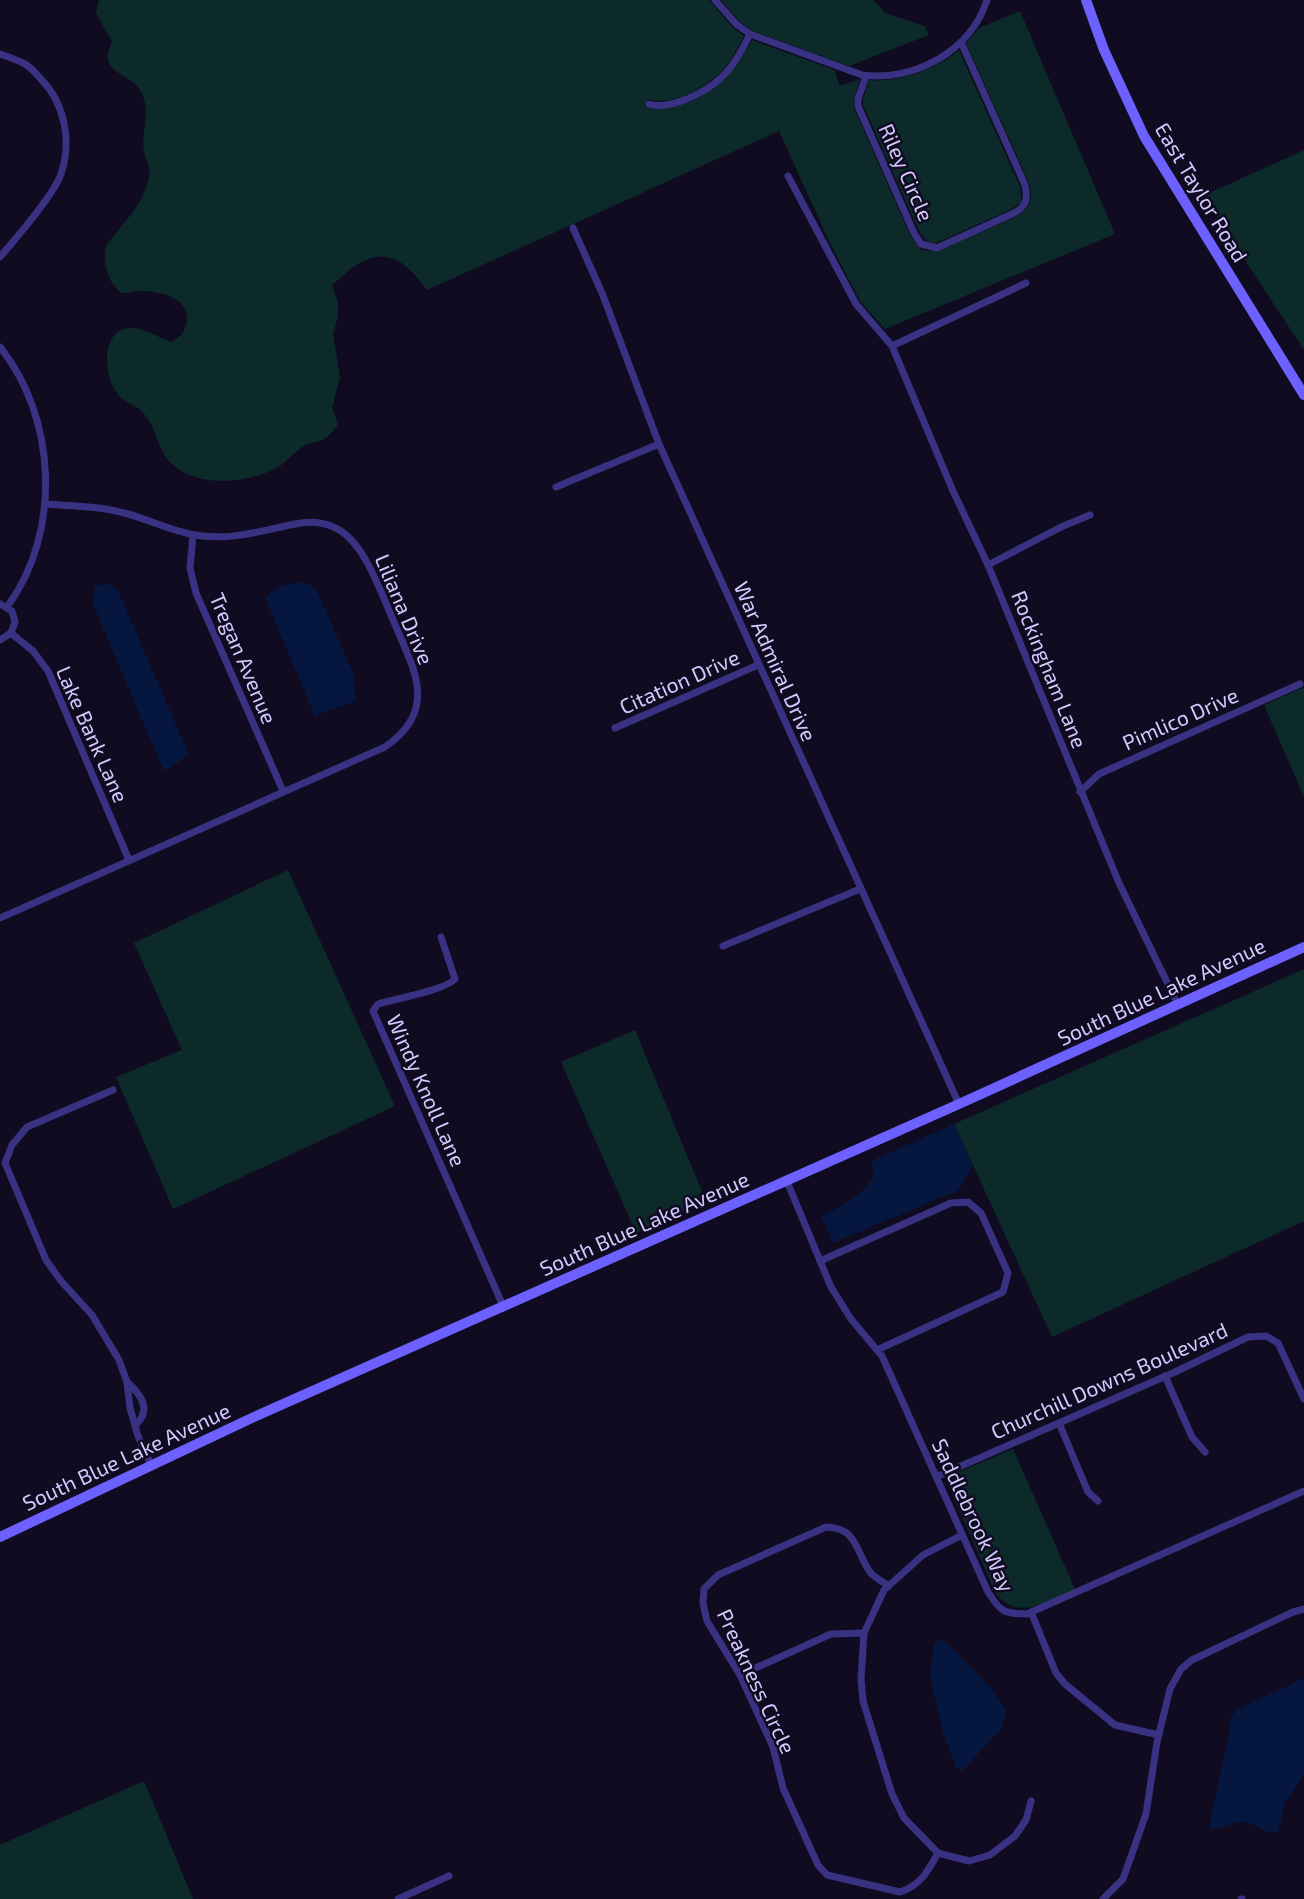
<svg xmlns="http://www.w3.org/2000/svg" width="1304" height="1899" viewBox="0 0 1304 1899" font-family="'Exo 2',sans-serif">
<style>
.green{fill:#0d2a2b}
.water{fill:#05173f}
.lines{fill:none;stroke-linecap:round;stroke-linejoin:round}
.minor{stroke:#393283;stroke-width:7}
.secondary{stroke:#6c61ff;stroke-width:10}
.labels{text-anchor:middle;dominant-baseline:central;stroke-width:5;stroke-linejoin:round;paint-order:stroke}
.street-label{font-size:21px;fill:#d3caff;stroke:#100b20}
</style>
<rect width="100%" height="100%" fill="#100b20"/>
<g class="green">
<path d="M99 0H709L732 27 744 36C737 49 730 64 719 74 702 89 671 107 648 99L644 106C669 116 710 96 728 76 737 65 745 53 752 40L837 71 835 72 840 86 860 79 854 98V108L910 235 919 248 927 251H939L1015 217C1031 209 1033 200 1029 183L966 43 979 28 1020 11 1115 234 885 329 860 301 830 243 779 131 427 290C406 262 387 244 353 267 346 272 339 280 332 285L338 302V317L333 334 340 377 332 408 338 424C333 431 328 439 319 441 313 443 310 442 304 446 295 451 289 460 280 466 251 483 200 489 173 465 157 451 158 430 145 415 137 405 123 402 116 392 103 374 101 327 132 328 146 328 158 338 171 342 180 338 186 331 187 321 189 298 162 292 143 291 135 290 129 294 121 293 107 281 103 264 106 246 122 223 143 207 149 177 151 167 146 161 144 151 140 131 152 112 141 92 131 72 96 74 112 42L96 13Z"/>
<path d="M721 0H873L885 13 925 26 929 35 849 66 753 31 739 21Z"/>
<path d="M959 50 1020 187 1022 202 1012 209 936 243C926 243 924 239 919 231L863 105V99L869 80C899 83 937 69 959 50Z"/>
<path d="M1304 150V350L1203 196Z"/>
<path d="M1304 687V797L1264 705Z"/>
<path d="M288 870 395 1106 173 1209 116 1077 182 1050 134 943Z"/>
<path d="M1304 969V1221L1052 1337 954 1124Z"/>
<path d="M635 1030 706 1201 636 1233 561 1062Z"/>
<path d="M1013 1449 1075 1589C1049 1601 1019 1622 996 1594L947 1482 954 1474Z"/>
<path d="M144 1781 193 1899H0V1845Z"/>
</g>
<g class="water">
<path d="M301 582 315 587 353 673 356 701 315 716 265 597 278 587Z"/>
<path d="M110 583 118 591 189 755 164 771 93 604 95 586Z"/>
<path d="M954 1124 973 1166 959 1190 833 1243 821 1216C844 1206 862 1196 874 1175L871 1161Z"/>
<path d="M943 1639 992 1689 1007 1712 1001 1729 962 1771 956 1768 943 1732 930 1677 934 1643Z"/>
<path d="M1304 1678V1775L1285 1803 1278 1832H1269L1243 1821 1211 1830 1210 1821 1229 1734 1230 1718 1238 1709Z"/>
</g>
<g class="lines">
<g class="minor">
<path d="M715 0 736 24 750 34 862 75C914 82 971 51 987 0"/>
<path d="M0 54C8 57 18 60 25 64 31 67 36 74 41 79 65 104 72 141 61 174 53 196 16 238 0 257"/>
<path d="M866 76 858 99V106L914 233 921 244 937 248 1014 213C1027 206 1028 199 1025 185L961 42"/>
<path d="M649 104C671 111 708 91 723 76 735 64 743 48 750 34"/>
<path d="M788 176 856 304 892 346 953 491 988 565 1119 883 1178 1005"/>
<path d="M573 228 602 293 659 444 959 1104"/>
<path d="M892 346 1026 283"/>
<path d="M0 347C57 418 62 533 7 607"/>
<path d="M556 487 659 444"/>
<path d="M193 535 190 568 196 593 283 791"/>
<path d="M988 565 1061 527 1090 515"/>
<path d="M0 604 12 611 15 622 11 633 0 640"/>
<path d="M11 633 33 651 48 671 129 860"/>
<path d="M615 728 758 665"/>
<path d="M1080 792 1099 774 1300 684"/>
<path d="M0 918 385 747C421 722 425 694 408 655 400 635 391 616 383 596 365 556 348 513 295 524 261 531 230 541 195 535 171 531 148 519 124 513 99 506 71 506 45 504"/>
<path d="M441 937 455 979C445 990 395 999 378 1004L373 1011 504 1308"/>
<path d="M723 946 860 889"/>
<path d="M113 1090 27 1127 12 1145 5 1163 46 1260 61 1281 92 1315 119 1360 127 1382 130 1408 138 1436 152 1467"/>
<path d="M786 1179 831 1287 851 1319 882 1356 988 1592C1000 1611 1003 1614 1027 1614L1304 1491"/>
<path d="M820 1261 951 1203 968 1202 981 1213 1008 1273 1003 1292 877 1350"/>
<path d="M1165 1376 1192 1437 1205 1452"/>
<path d="M127 1382C142 1395 152 1411 135 1425"/>
<path d="M1059 1423 1088 1492 1098 1501"/>
<path d="M936 1477 1175 1372 1248 1337 1266 1336 1278 1343 1304 1399"/>
<path d="M962 1535 923 1555 884 1590 864 1633 861 1679 863 1701 892 1794 904 1818 938 1853 969 1861 990 1855 1015 1836 1026 1820 1031 1801"/>
<path d="M889 1586C883 1582 875 1578 870 1572 855 1551 858 1528 826 1527L718 1575 704 1589 703 1603 707 1621 740 1675 773 1747 783 1788 818 1865 827 1875 900 1892C921 1885 928 1871 938 1853"/>
<path d="M1031 1612 1056 1673 1065 1684 1115 1725 1159 1735"/>
<path d="M740 1675 831 1634 864 1633"/>
<path d="M398 1899 449 1876"/>
<path d="M1103 1899 1123 1879 1146 1814 1157 1742 1170 1689 1181 1669 1192 1660 1293 1612 1304 1609"/>
<path d="M1241 1899H1242"/>
</g>
<g class="secondary">
<path d="M1086 0 1104 50 1144 136 1304 395"/>
<path d="M0 1537 254 1417 959 1104 1304 947"/>
</g>
</g>
<g class="labels">
<g class="street-label">
<text transform="translate(907 172) rotate(66)">Riley Circle</text>
<text transform="translate(1202 192) rotate(59)">East Taylor Road</text>
<text transform="translate(405 609) rotate(67)">Liliana Drive</text>
<text transform="translate(244 658) rotate(67)">Tregan Avenue</text>
<text transform="translate(776 661) rotate(66)">War Admiral Drive</text>
<text transform="translate(1050 669) rotate(68)">Rockingham Lane</text>
<text transform="translate(679 681) rotate(-24)">Citation Drive</text>
<text transform="translate(1180 718) rotate(-24)">Pimlico Drive</text>
<text transform="translate(93 734) rotate(66)">Lake Bank Lane</text>
<text transform="translate(1161 991) rotate(-25)">South Blue Lake Avenue</text>
<text transform="translate(427 1090) rotate(66)">Windy Knoll Lane</text>
<text transform="translate(644 1223) rotate(-24)">South Blue Lake Avenue</text>
<text transform="translate(1109 1380) rotate(-24)">Churchill Downs Boulevard</text>
<text transform="translate(126 1456) rotate(-25)">South Blue Lake Avenue</text>
<text transform="translate(974 1515) rotate(65)">Saddlebrook Way</text>
<text transform="translate(757 1681) rotate(65)">Preakness Circle</text>
</g>
</g>
</svg>
